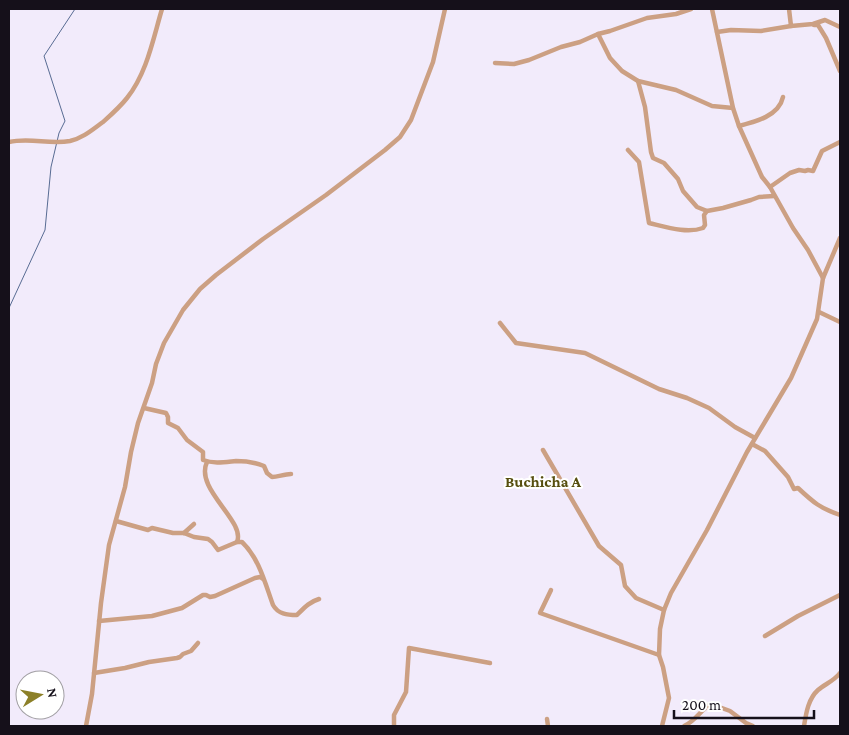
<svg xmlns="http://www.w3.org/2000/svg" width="849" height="735" viewBox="0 0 849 735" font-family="'Crimson Pro',serif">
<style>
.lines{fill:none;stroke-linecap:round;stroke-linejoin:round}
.stream{stroke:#586b93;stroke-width:1}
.minor{stroke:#cca083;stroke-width:4.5}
.labels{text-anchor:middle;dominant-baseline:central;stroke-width:4;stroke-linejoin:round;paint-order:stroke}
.quarter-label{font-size:16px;font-weight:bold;fill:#564e0f;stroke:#fff}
</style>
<rect width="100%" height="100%" fill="#f2ebfb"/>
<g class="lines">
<path class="stream" d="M9 308 45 230 51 167 59 133 65 121 44 56 75 9"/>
<g class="minor">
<path d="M789 9 791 26"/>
<path d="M814 25H818L826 38 840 71"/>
<path d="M717 32 731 30 761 31 791 26 813 24 825 20 840 27"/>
<path d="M598 34 610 58 622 71 638 81 676 90 712 106 733 108"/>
<path d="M495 63 514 64 529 60 561 47 580 42 598 34 610 31 647 18 676 14 691 9"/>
<path d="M638 81 645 107 651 152 653 158 664 163 678 179 683 191 697 207 707 211"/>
<path d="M739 126C755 122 779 116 783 97"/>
<path d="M9 142C31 137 49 145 70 141 83 138 92 130 103 122 112 114 120 107 127 98 147 73 153 39 162 9"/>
<path d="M628 150 639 162 649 223C666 227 687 234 703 228L705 225 704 215 707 211 723 208 751 200 759 197 774 196"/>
<path d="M770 187 790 173 799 170 805 171 808 170 813 171 822 151 840 142"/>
<path d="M823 278 840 238"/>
<path d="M819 312 840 322"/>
<path d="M500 323 516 343 585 353 659 389 687 398 709 408 735 427 755 438"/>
<path d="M144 408 166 413 168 417V423L178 428 187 440 203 452V460C214 464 225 462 236 461 246 461 254 462 264 466L267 473 272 477C278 477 284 474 291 474"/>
<path d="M752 444 765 451 788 477 794 489 798 488C814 503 820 508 840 515"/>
<path d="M543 450 599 546 621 565 625 586 636 598 664 610"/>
<path d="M116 521 148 530 152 528 173 533H184L194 537 208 539 212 542 218 550 237 542C246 521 194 489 207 462"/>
<path d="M184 533 194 524"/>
<path d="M237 542H242C259 558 265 583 273 605 278 614 287 615 297 615 304 608 309 602 319 599"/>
<path d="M551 590 540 613 659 655"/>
<path d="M99 621 152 616 182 608 203 595H206L210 597 215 596 255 578 260 577 263 579"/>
<path d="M765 636 798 616 840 595"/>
<path d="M94 673 125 668 149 662 177 658 180 657 183 654 191 651 198 643"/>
<path d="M547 719 548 726"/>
<path d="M86 726 92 694 101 603 109 545 125 487 131 452 138 423 152 383 156 364 164 343 183 310 200 289 216 275 263 239 326 195 385 150 400 137 411 120 433 62 445 9"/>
<path d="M394 726V715L406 692 409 648 490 663"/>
<path d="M662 726 669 698 663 667 659 655 660 629 664 610 671 593 707 530 747 452 791 378 817 319 823 278 808 250 793 228 770 187 762 177 739 126 733 108 712 9"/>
<path d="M684 726C696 721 701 709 711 704L730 711 746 723 753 726"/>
<path d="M804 726C806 714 808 699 818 690 825 684 834 681 840 673"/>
</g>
</g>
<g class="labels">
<g class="quarter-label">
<text x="543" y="481">Buchicha A</text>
</g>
</g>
<rect width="849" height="735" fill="none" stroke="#15101a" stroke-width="20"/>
<g transform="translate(40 695) rotate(80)"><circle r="24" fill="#ffffff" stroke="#a19fa3"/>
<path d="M0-4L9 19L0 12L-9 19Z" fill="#8c8028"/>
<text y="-8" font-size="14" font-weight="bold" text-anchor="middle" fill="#15101a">N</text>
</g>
<path d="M674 710v8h140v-8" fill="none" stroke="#15101a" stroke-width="2.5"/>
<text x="682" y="710" font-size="15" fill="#15101a" stroke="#ffffff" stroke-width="4" paint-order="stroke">200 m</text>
</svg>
